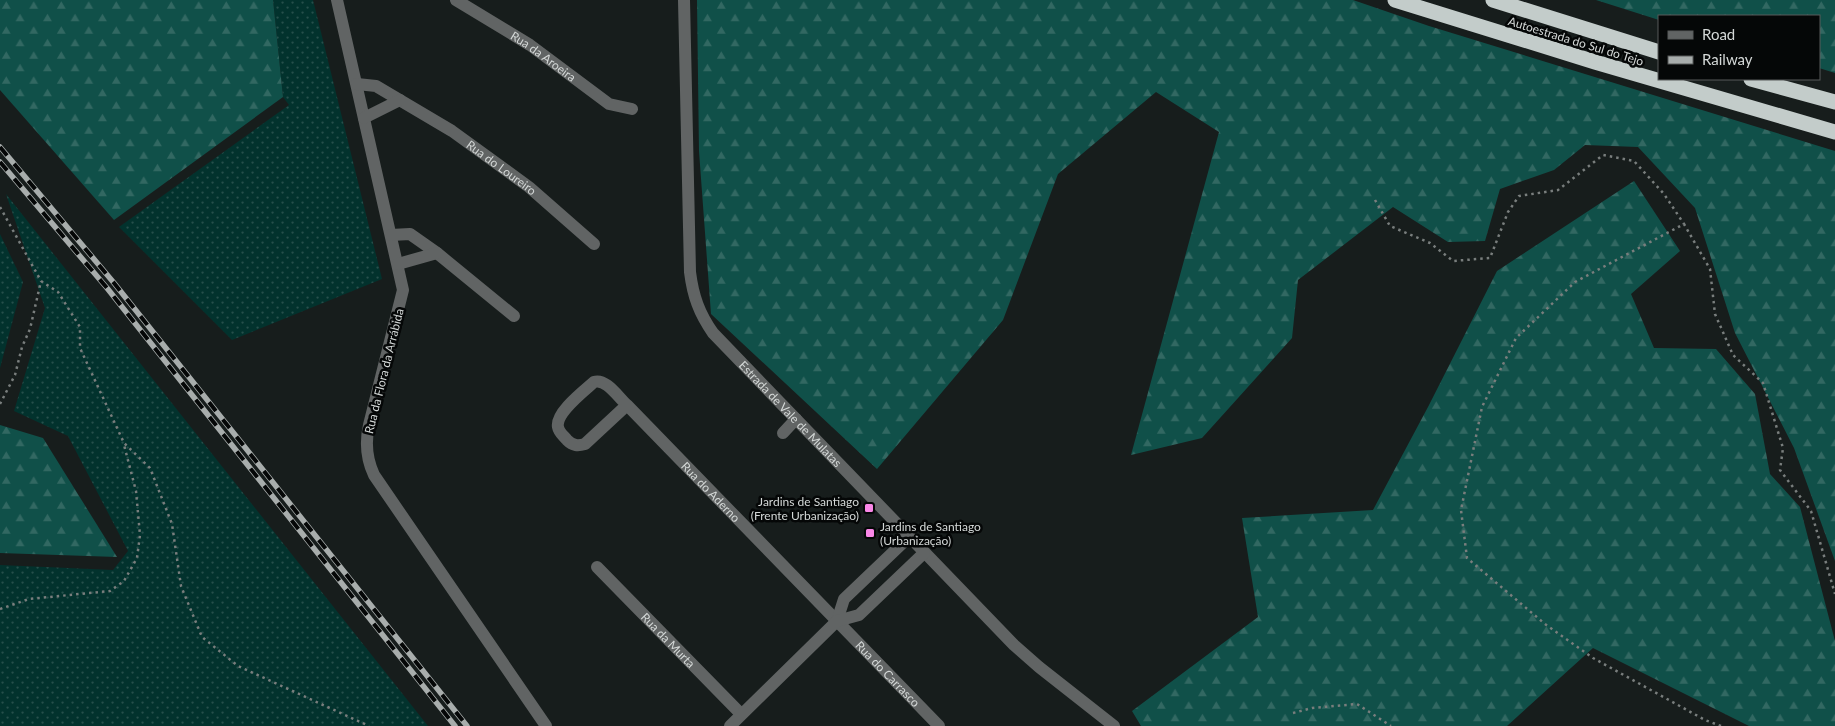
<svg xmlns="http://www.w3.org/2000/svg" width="1835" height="726" viewBox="0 0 1835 726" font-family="Lato,sans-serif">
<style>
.grass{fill:url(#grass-dots)}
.forest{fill:url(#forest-firs)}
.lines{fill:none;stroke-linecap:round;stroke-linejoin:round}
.path{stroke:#797e7d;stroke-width:2.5;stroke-dasharray:2.5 4;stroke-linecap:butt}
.minor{stroke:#616464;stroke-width:12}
.highway{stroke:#c3ccca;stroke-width:15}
.rail-casing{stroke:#a8adac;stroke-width:5.5}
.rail{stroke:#050707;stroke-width:4;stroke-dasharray:11;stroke-linecap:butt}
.poi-dot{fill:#fa87e7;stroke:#050707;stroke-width:2}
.labels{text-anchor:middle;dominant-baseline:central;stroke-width:5;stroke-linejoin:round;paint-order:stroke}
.street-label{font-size:12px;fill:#d4d8d7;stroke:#050707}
.poi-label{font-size:12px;fill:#d4d8d7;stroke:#050707;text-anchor:end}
</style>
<defs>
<pattern id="grass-dots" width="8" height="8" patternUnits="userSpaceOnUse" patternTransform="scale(1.25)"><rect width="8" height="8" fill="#02322d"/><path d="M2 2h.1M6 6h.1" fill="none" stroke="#264f4b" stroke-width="1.8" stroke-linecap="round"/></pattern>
<pattern id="forest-firs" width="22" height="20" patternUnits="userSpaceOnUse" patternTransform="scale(1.25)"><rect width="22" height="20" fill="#105049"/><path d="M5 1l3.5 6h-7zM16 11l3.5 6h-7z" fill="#326862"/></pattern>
</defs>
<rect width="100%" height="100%" fill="#171d1c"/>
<g class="grass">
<path d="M273 0H313L382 279 232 340 119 227 289 105 283 97Z"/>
<path d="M6 194 428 726H0V565L113 570 128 551 68 436 14 411 45 308Z"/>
<path d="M0 234 23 282 0 368Z"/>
</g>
<g class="forest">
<path d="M0 0H273L283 97 114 220 0 90Z"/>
<path d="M697 0H1353L1429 26 1835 151V561L1794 448 1735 333 1695 208 1638 147 1585 145 1554 170 1500 189 1485 241 1448 242 1393 207 1298 280 1292 338 1202 438 1131 455 1219 132 1156 92 1058 174 1003 320 877 469 711 314 699 151Z"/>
<path d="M1596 0H1835V73L1819 68V16H1659V20Z"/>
<path d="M1634 181 1680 251 1631 294 1654 348 1716 349 1755 394 1770 474 1800 507 1835 641V726H1749L1593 648 1507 726H1141L1132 711 1258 617 1242 518 1373 510 1428 407 1497 271Z"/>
<path d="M0 425 43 438 117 557 0 553Z"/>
</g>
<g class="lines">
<g class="path">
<path d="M1375 200 1390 226 1430 243 1453 261 1490 258 1508 212 1519 196 1558 190 1603 155 1634 161 1664 194 1684 224"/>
<path d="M0 207 41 281 58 292 80 327V348L124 443 150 468 172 524 181 586 202 637 238 666 369 726"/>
<path d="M0 404 15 375 22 347 30 329 41 281"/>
<path d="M0 609 29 599 110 591 124 581 137 558 140 535 136 491 124 445"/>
<path d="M1293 713 1312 708 1357 704 1391 726"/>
<path d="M1721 726 1705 720 1593 658 1545 624 1467 558 1461 510 1482 407 1516 338 1575 282 1684 224 1710 269 1715 314 1733 355 1763 383 1783 448 1780 470 1811 511 1835 594"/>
</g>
<g class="minor">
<path d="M337 0 403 290 369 425C365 443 366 458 374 475L546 726"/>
<path id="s1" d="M456 0 530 45 609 104 632 109"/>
<path id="s2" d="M684 0 690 272C693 296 699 313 713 333L1014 645 1039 667 1114 726"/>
<path id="s3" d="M357 84 376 86 452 131 529 187 594 244"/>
<path d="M364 118 400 100"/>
<path d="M391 235 410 234 437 253 514 316"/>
<path d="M398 264 437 253"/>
<path id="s4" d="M627 405 585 444C578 446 573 446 567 440 564 436 559 433 558 427 555 413 584 391 594 382 606 378 618 397 627 405L939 726"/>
<path d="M783 433 796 419"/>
<path id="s5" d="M597 567 741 714"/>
<path d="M837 621 844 599 909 537"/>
<path d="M730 726 837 621 859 615 924 553"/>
</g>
<g class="highway">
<path d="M1395 0 1595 62 1835 132"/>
<path d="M1493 0 1659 52"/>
<path d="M1751 79 1835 102"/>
</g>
<g class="rail-casing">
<g id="rail">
<path d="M0 147 114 283 467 726"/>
<path d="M0 162 107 288 455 726"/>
</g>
</g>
<use href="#rail" class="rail"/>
</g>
<g class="poi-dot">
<rect x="864" y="503" width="10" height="10" rx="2.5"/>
<rect x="865" y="528" width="10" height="10" rx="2.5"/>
</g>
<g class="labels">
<g class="street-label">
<text transform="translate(1576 41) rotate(17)">Autoestrada do Sul do Tejo</text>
<text stroke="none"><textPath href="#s1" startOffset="104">Rua da Aroeira</textPath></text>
<text stroke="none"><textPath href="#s3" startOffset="169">Rua do Loureiro</textPath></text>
<text transform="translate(384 371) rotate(-76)">Rua da Flora da Arrábida</text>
<text stroke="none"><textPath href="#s2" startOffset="450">Estrada de Vale de Mulatas</textPath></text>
<text stroke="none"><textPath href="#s4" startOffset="315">Rua do Aderno</textPath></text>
<text stroke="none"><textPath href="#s5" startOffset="102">Rua da Murta</textPath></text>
<text stroke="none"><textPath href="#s4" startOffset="569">Rua do Carrasco</textPath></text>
</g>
<g class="poi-label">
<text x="859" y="501">Jardins de Santiago<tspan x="859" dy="14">(Frente Urbanização)</tspan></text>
<text x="880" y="526" text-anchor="start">Jardins de Santiago<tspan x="880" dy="14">(Urbanização)</tspan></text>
</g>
</g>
<rect x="1658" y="15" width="162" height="65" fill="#050707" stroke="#585b5a"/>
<rect x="1668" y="31" width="25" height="8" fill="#616464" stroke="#585b5a"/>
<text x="1702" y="40" font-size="15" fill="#d4d8d7">Road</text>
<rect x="1668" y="56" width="25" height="8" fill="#a8adac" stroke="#585b5a"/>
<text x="1702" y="65" font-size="15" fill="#d4d8d7">Railway</text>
</svg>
